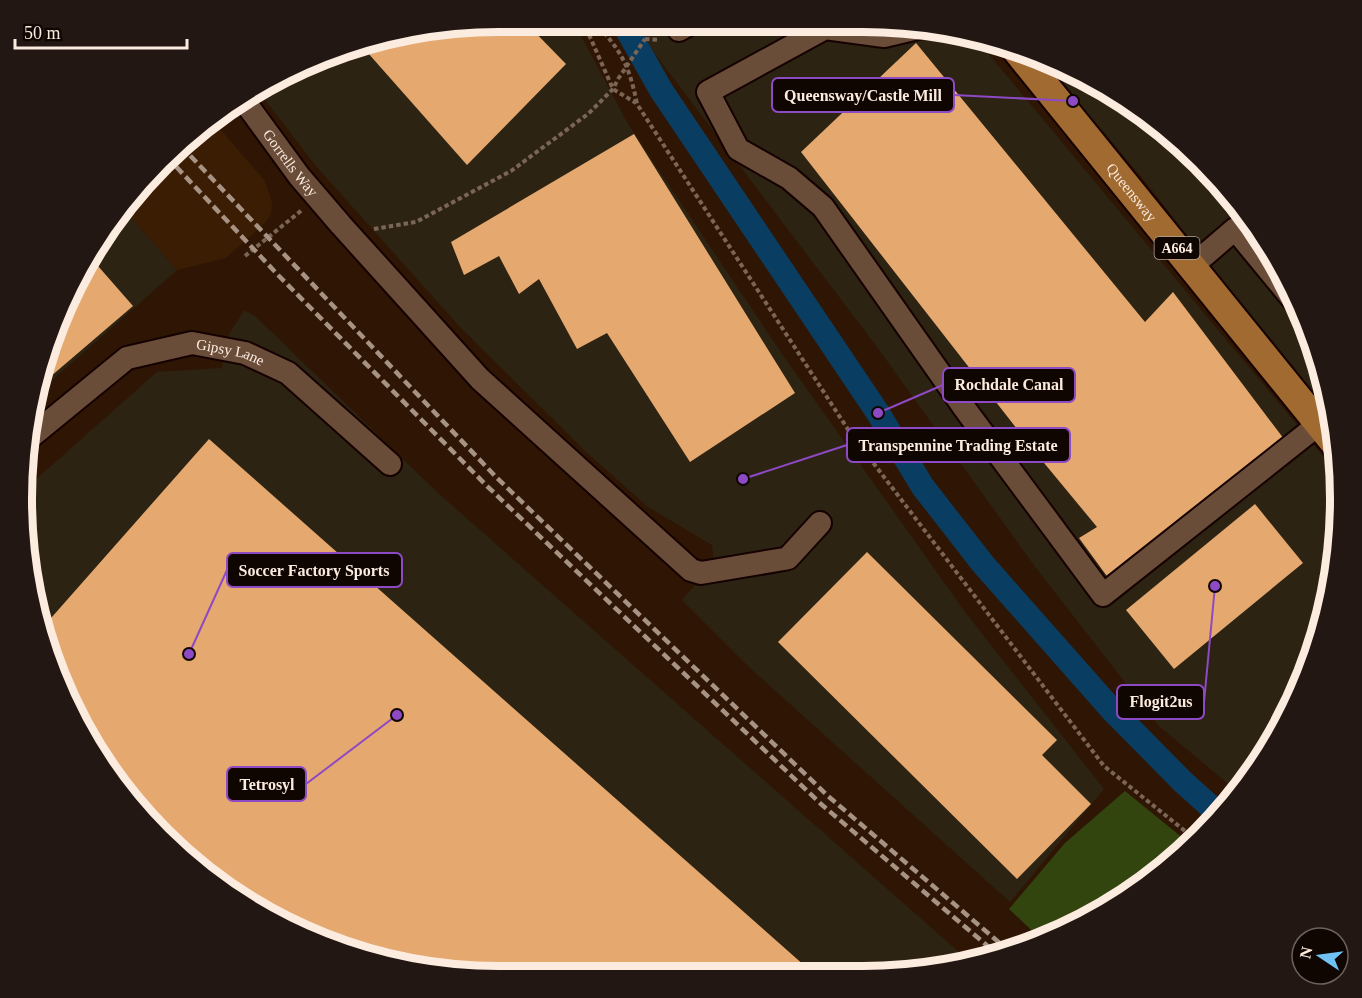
<svg xmlns="http://www.w3.org/2000/svg" width="1362" height="998" viewBox="0 0 1362 998" font-family="Georgia,serif">
<style>
.built{fill:#3b1d04}
.industrial{fill:#2c2313}
.green{fill:#33450f}
.lines{fill:none;stroke-linecap:round;stroke-linejoin:round}
.canal{stroke:#093e62;stroke-width:24}
.building{fill:#e5a86f}
.minor-casing{stroke:#150200;stroke-width:26}
.major-casing{stroke:#150200;stroke-width:32}
.path{stroke:#7b6555;stroke-width:4;stroke-dasharray:4.5 3;stroke-linecap:butt}
.minor{stroke:#6a4d39;stroke-width:22}
.major{stroke:#a06a31;stroke-width:28}
.rail{stroke:#a79384;stroke-width:4.5;stroke-dasharray:9 4.5;stroke-linecap:butt}
.path-bridge{stroke:#7b6555;stroke-width:4;stroke-dasharray:4.5 3;stroke-linecap:butt}
.labels{text-anchor:middle;dominant-baseline:central;stroke-width:6;stroke-linejoin:round;paint-order:stroke}
.shield{fill:#0f0501;stroke:#b5a69c;stroke-width:1.5}
.shield-label{font-size:14px;font-weight:bold;fill:#fcebdf}
.street-label{font-size:15px;fill:#fcebdf;stroke:#0f0501}
.rim{fill:none;stroke:#fcebdf;stroke-width:8}
.leader{fill:none;stroke:#8e49c4;stroke-width:2}
.callout-dot{fill:#8e49c4;stroke:#0f0501;stroke-width:2}
.callout{fill:#0f0501;stroke:#8e49c4;stroke-width:2}
.callout-label{font-size:16px;text-anchor:middle;font-weight:bold;fill:#fcebdf}
</style>
<rect width="100%" height="100%" fill="#2f1604"/>
<path class="built" d="M213 121 265 181 272 202 271 214 265 223 226 258 177 270 125 211 161 161Z"/>
<g class="industrial">
<path d="M499 21H573L628 124 782 354 965 612 1104 789 1010 902 750 668 682 600 714 564 712 545 648 507 585 451 459 326 315 165 256 88 375 37Z"/>
<path d="M630 21 894 22 973 35 1331 466 1340 478 1337 562 1316 653 1277 738 1238 792 1159 726 1036 568 877 347Z"/>
<path d="M1047 65 1128 101 1242 208 1292 288 1325 376 1331 415 1277 351 1148 185Z"/>
<path d="M125 211 177 270 34 396 70 287Z"/>
<path d="M244 310 255 316 438 493 969 961 926 973 467 976 375 961 260 913 184 859 120 790 57 682 22 531 25 489 157 372 222 368 228 336Z"/>
</g>
<path class="green" d="M1125 791 1190 844 1154 878 1043 941 1009 909 1065 843Z"/>
<g class="lines">
<path class="canal" d="M622 21 661 90 878 413 923 487 983 564 1112 710 1183 782 1221 816"/>
</g>
<g class="building">
<path d="M499 21H524L566 64 467 165 360 44 375 37Z"/>
<path d="M916 43 1145 322 1173 292 1287 443 1109 579 1079 538 1097 527 1035 452 801 152Z"/>
<path d="M634 134 795 393 690 462 607 333 577 349 539 279 519 294 499 256 464 275 451 242Z"/>
<path d="M91 258 133 306 50 377 43 369 70 287Z"/>
<path d="M209 439 382 592 814 974 467 976 375 961 260 913 184 859 120 790 57 682 44 626Z"/>
<path d="M1255 504 1303 563 1174 669 1126 610Z"/>
<path d="M867 552 1057 740 1042 755 1091 804 1017 879 778 642Z"/>
</g>
<g class="lines">
<g class="minor-casing">
<g id="minor">
<path d="M922 27 884 36 825 28 708 92 738 149 789 178 823 207 965 409 1103 595 1319 424"/>
<path d="M679 30 695 21"/>
<path id="s1" d="M242 98 299 176 341 225 480 379 691 570 701 573 784 559 788 558 820 523"/>
<path d="M1192 266 1235 229 1300 308"/>
<path id="s2" d="M28 439 127 358 192 343 245 353 288 373 390 464"/>
</g>
</g>
<g class="major-casing">
<g id="major">
<path id="s3" d="M1017 51 1336 445"/>
</g>
</g>
<g class="path">
<path d="M583 21 613 89 636 103"/>
<path d="M594 21C621 51 629 64 637 104L849 431 1104 766 1195 839"/>
<path d="M645 39 659 40"/>
<path d="M374 229 416 222 511 171 588 114 613 89 618 79"/>
<path d="M245 256 302 210"/>
</g>
<use href="#minor" class="minor"/>
<use href="#major" class="major"/>
<g class="rail">
<path d="M181 146 497 478 828 796 1009 951"/>
<path d="M167 157 278 275 487 486 821 804 997 954"/>
</g>
<path class="path-bridge" d="M618 79 645 39"/>
</g>
<g class="labels">
<rect class="shield" x="1154.5" y="237" width="45" height="22" rx="4.5"/>
<g class="shield-label">
<text x="1177" y="248">A664</text>
</g>
<g class="street-label">
<text stroke="none"><textPath href="#s1" startOffset="81">Gorrells Way</textPath></text>
<text stroke="none"><textPath href="#s3" startOffset="182">Queensway</textPath></text>
<text stroke="none"><textPath href="#s2" startOffset="234">Gipsy Lane</textPath></text>
</g>
</g>
<path d="M0 0H1362V998H0ZM499 32H863A467 467 0 0 1 1330 499V499A467 467 0 0 1 863 966H499A467 467 0 0 1 32 499V499A467 467 0 0 1 499 32Z" fill="#221713" fill-rule="evenodd"/>
<path class="rim" d="M499 32H863A467 467 0 0 1 1330 499V499A467 467 0 0 1 863 966H499A467 467 0 0 1 32 499V499A467 467 0 0 1 499 32Z"/>
<path class="leader" d="M1073 101L954 95M878 413L943 385M743 479L847 445M189 654L227 570M1215 586L1204 702M397 715L306 784"/>
<g class="callout-dot">
<circle cx="1073" cy="101" r="6"/>
<circle cx="878" cy="413" r="6"/>
<circle cx="743" cy="479" r="6"/>
<circle cx="189" cy="654" r="6"/>
<circle cx="1215" cy="586" r="6"/>
<circle cx="397" cy="715" r="6"/>
</g>
<g class="callout">
<rect x="772" y="78" width="182" height="34" rx="6"/>
<rect x="943" y="368" width="132" height="34" rx="6"/>
<rect x="847" y="428" width="223" height="34" rx="6"/>
<rect x="227" y="553" width="175" height="34" rx="6"/>
<rect x="1117" y="685" width="87" height="34" rx="6"/>
<rect x="227" y="767" width="79" height="34" rx="6"/>
</g>
<g class="callout-label">
<text x="863" y="101">Queensway/Castle Mill</text>
<text x="1009" y="390">Rochdale Canal</text>
<text x="958" y="451">Transpennine Trading Estate</text>
<text x="314" y="576">Soccer Factory Sports</text>
<text x="1161" y="707">Flogit2us</text>
<text x="267" y="790">Tetrosyl</text>
</g>
<g transform="translate(1320 956) rotate(283)"><circle r="28" fill="#0f0501" stroke="#6e615a" stroke-width="1.5"/>
<path d="M0-4.5L10 22L0 15L-10 22Z" fill="#70c2f4"/>
<text y="-9" font-size="16" font-weight="bold" text-anchor="middle" fill="#fcebdf">N</text>
</g>
<path d="M15 39v9h172v-9" fill="none" stroke="#fcebdf" stroke-width="3"/>
<text x="24" y="39" font-size="18" fill="#fcebdf" stroke="#0f0501" stroke-width="4.5" paint-order="stroke">50 m</text>
</svg>
